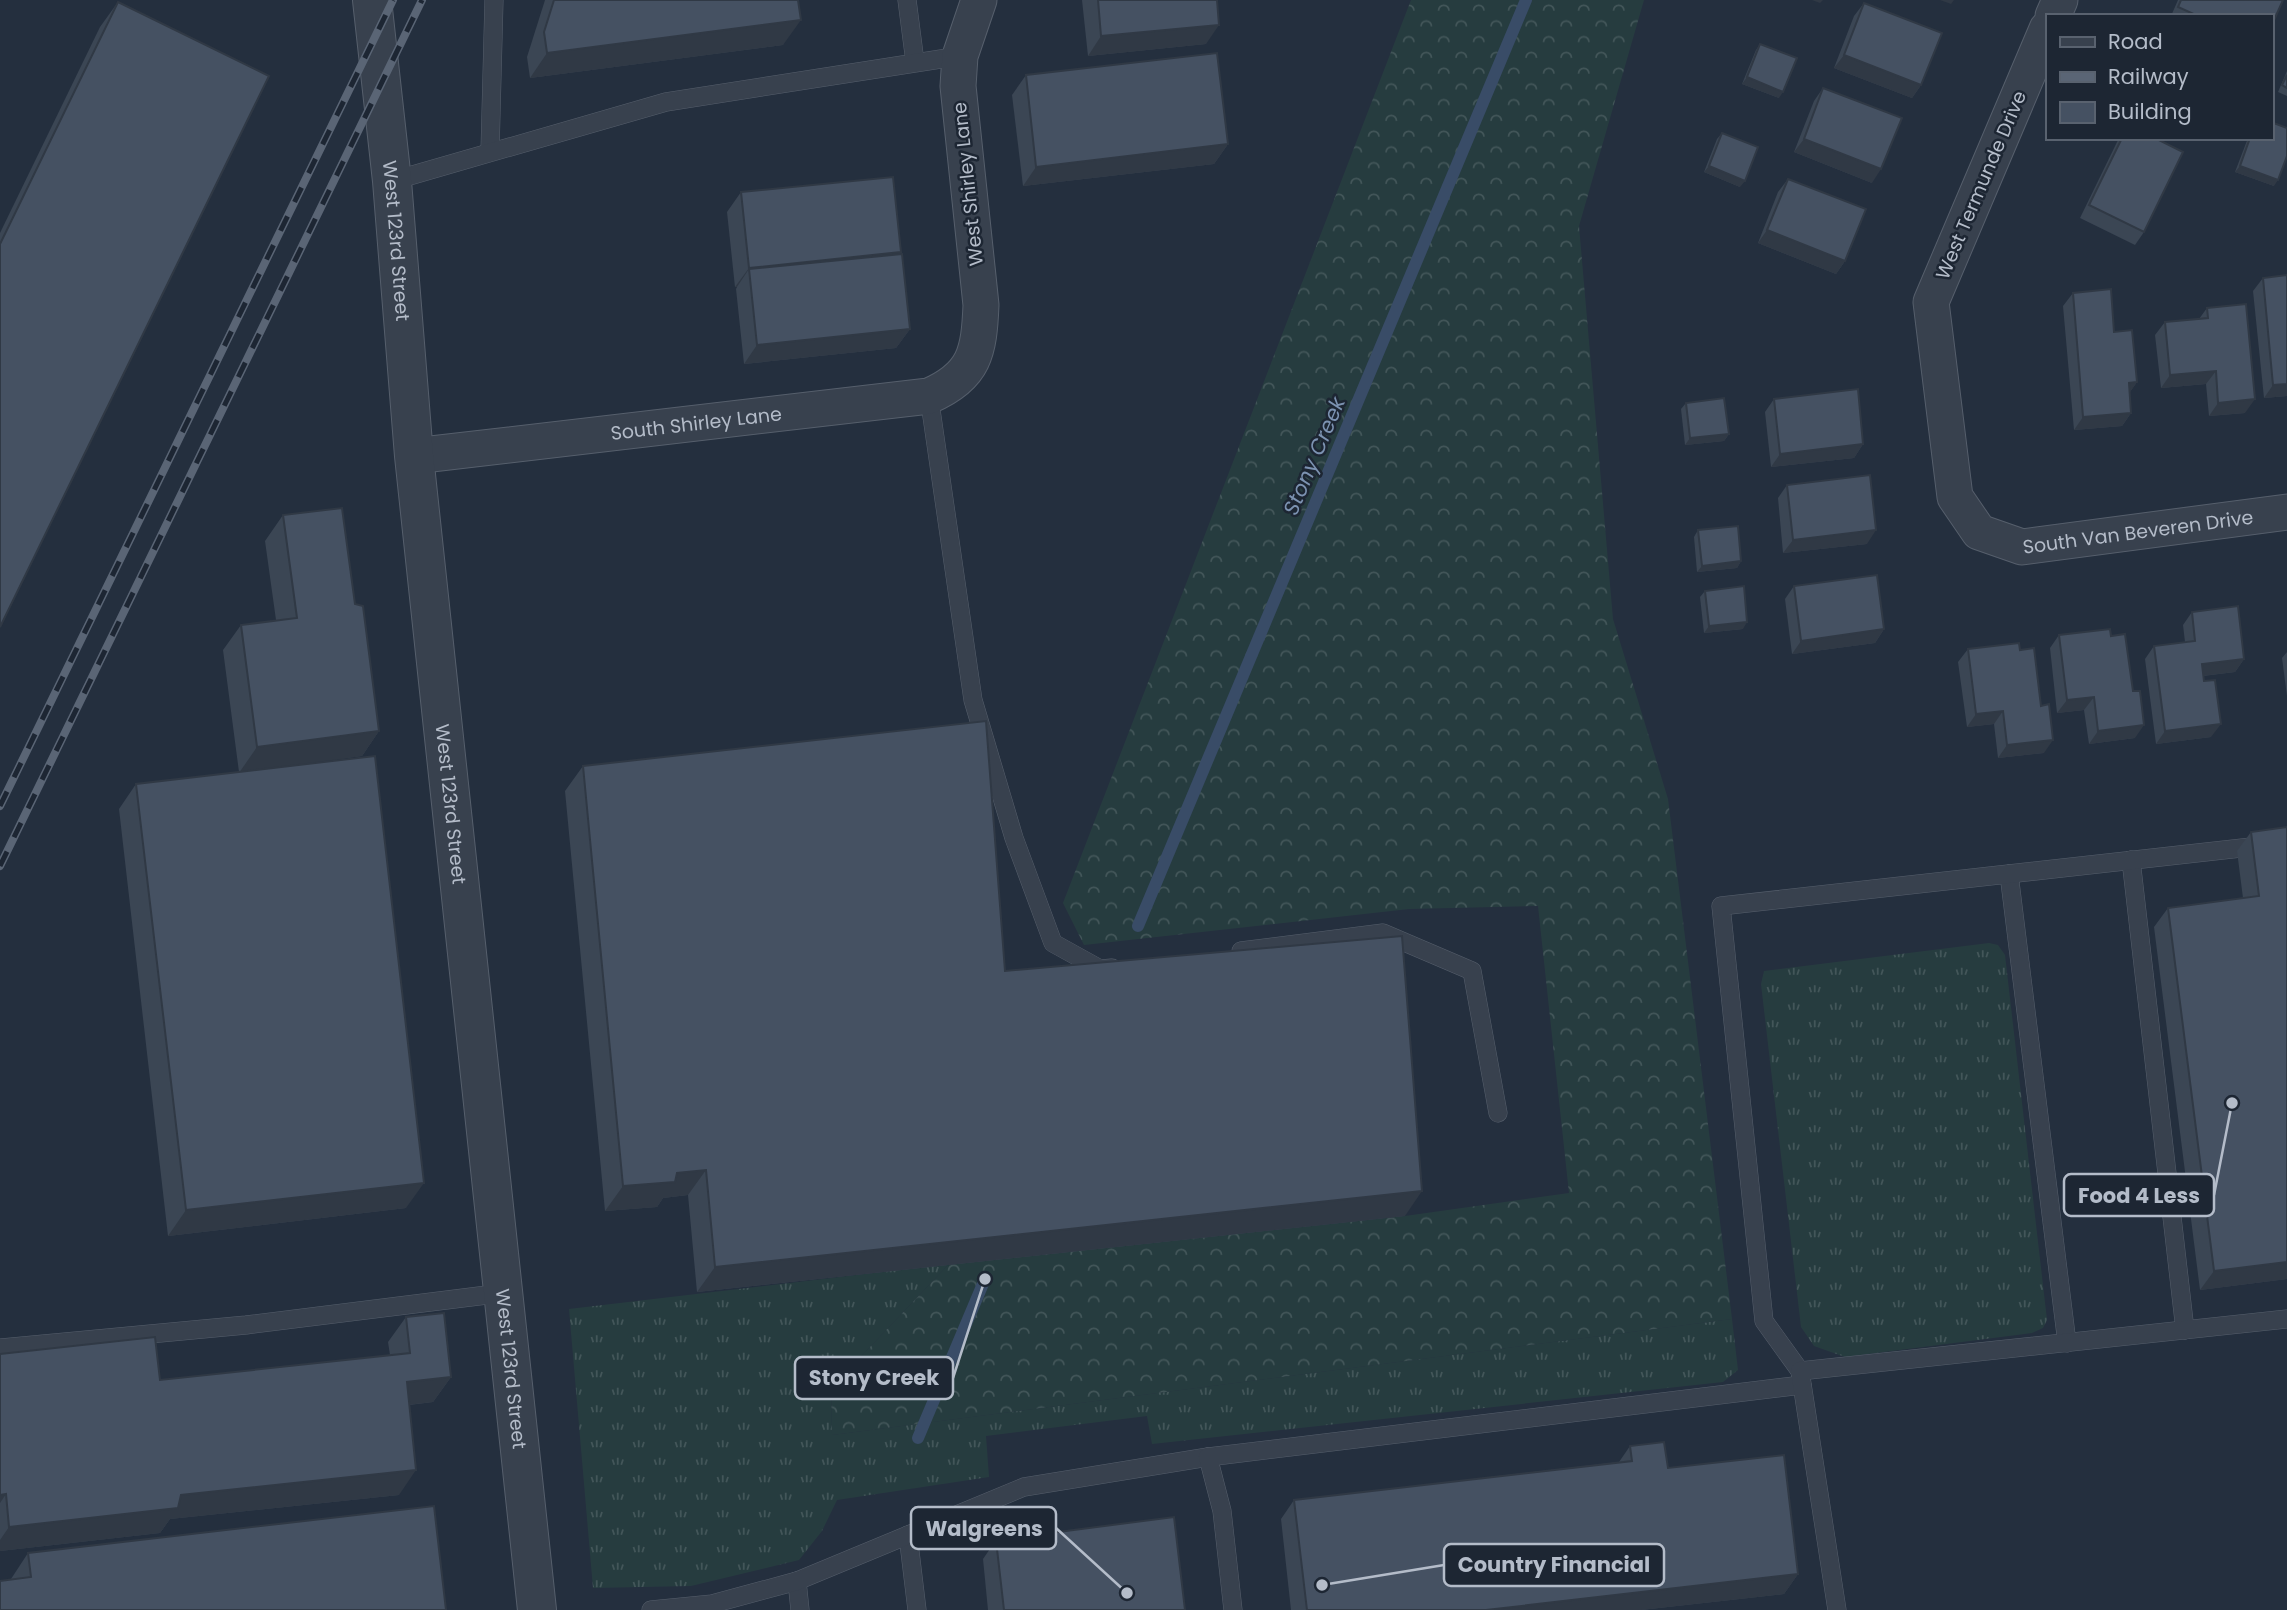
<svg xmlns="http://www.w3.org/2000/svg" width="2287" height="1610" viewBox="0 0 2287 1610" font-family="Poppins,sans-serif">
<style>
.grass{fill:url(#grass-tufts)}
.forest{fill:url(#forest-crowns)}
.lines{fill:none;stroke-linecap:round;stroke-linejoin:round}
.stream{stroke:#394c67;stroke-width:12}
.service-casing{stroke:#565f6c;stroke-width:19}
.minor-casing{stroke:#565f6c;stroke-width:37}
.tertiary-casing{stroke:#565f6c;stroke-width:40}
.service{stroke:#38414e;stroke-width:18}
.minor{stroke:#38414e;stroke-width:35}
.tertiary{stroke:#38414e;stroke-width:38}
.rail-casing{stroke:#5a6575;stroke-width:8}
.rail{stroke:#1d2633;stroke-width:5;stroke-dasharray:16;stroke-linecap:butt}
.wall{fill:#3b4654}
.shaded-wall{fill:#303945}
.building{fill:#455162;stroke:#303945;stroke-width:2}
.labels{text-anchor:middle;dominant-baseline:central;stroke-width:5;stroke-linejoin:round;paint-order:stroke}
.street-label{font-size:19px;fill:#b4bcc9;stroke:#1d2633}
.water-label{font-size:21px;font-style:italic;fill:#7c92b1;stroke:#1d2633}
.leader{fill:none;stroke:#b4bcc9;stroke-width:2.5}
.callout-dot{fill:#b4bcc9;stroke:#1d2633;stroke-width:2.5}
.callout{fill:#1d2633;stroke:#b4bcc9;stroke-width:2.5}
.callout-label{font-size:21px;text-anchor:middle;font-weight:bold;fill:#b4bcc9}
</style>
<defs>
<pattern id="grass-tufts" width="24" height="20" patternUnits="userSpaceOnUse" patternTransform="scale(1.75)"><rect width="24" height="20" fill="#263c3f"/><path d="M3 7l-1-3M5 7V3M7 7l1-3M15 17l-1-3M17 17v-4M19 17l1-3" fill="none" stroke="#435659"/></pattern>
<pattern id="forest-crowns" width="20" height="18" patternUnits="userSpaceOnUse" patternTransform="scale(1.75)"><rect width="20" height="18" fill="#263c3f"/><path d="M2 6a3 3 0 1 1 6 0M12 15a3 3 0 1 1 6 0" fill="none" stroke="#435659"/></pattern>
</defs>
<rect width="100%" height="100%" fill="#242f3e"/>
<g class="grass">
<path d="M1989 943 1998 945 2005 955 2047 1320 2043 1328 2032 1333 1845 1357 1814 1346 1801 1327 1761 984 1764 971Z"/>
<path d="M949 1264 831 1388 832 1435 1732 1319 1738 1370 1723 1382 1152 1444 1147 1416 986 1436 989 1477 837 1500 822 1531 799 1560 691 1586 593 1588 569 1309Z"/>
</g>
<path class="forest" d="M1411 0H1644L1579 226 1613 619 1668 799 1732 1319 832 1435 831 1388 949 1264 1405 1216 1569 1193 1538 906 1409 909 1084 945 1063 903Z"/>
<g class="lines">
<g class="stream">
<path d="M1138 926 1526 0"/>
<path d="M918 1438 985 1279"/>
</g>
<g class="service-casing">
<g id="service">
<path d="M907 0 915 62"/>
<path d="M490 151 494 0"/>
<path d="M392 181 666 102 960 56"/>
<path d="M929 396 973 700 1014 838 1053 943 1100 969 1112 968"/>
<path d="M2131 860 2185 1330"/>
<path d="M2009 874 2067 1343"/>
<path d="M1241 951 1383 933 1472 971 1498 1113"/>
<path d="M0 1348 246 1325 503 1293"/>
<path d="M1800 1371 1764 1321 1721 906 2287 843"/>
<path d="M908 1535 917 1610"/>
<path d="M797 1581 800 1610"/>
<path d="M651 1610 712 1604 797 1581 1024 1487 1208 1457"/>
<path d="M1233 1610 1222 1511 1208 1457 1802 1385"/>
<path d="M1837 1610 1800 1371 2287 1319"/>
</g>
</g>
<g class="minor-casing">
<g id="minor">
<path d="M2053 16 2060 0"/>
<path id="s1" d="M2047 29 1931 302 1955 497 1979 532 2022 547 2287 512"/>
<path id="s2" d="M414 456 929 396C975 376 979 352 981 305L958 86 960 56 979 0"/>
</g>
</g>
<g class="tertiary-casing">
<g id="tertiary">
<path id="s3" d="M372 0 392 181 414 456 537 1610"/>
</g>
</g>
<use href="#service" class="service"/>
<use href="#minor" class="minor"/>
<use href="#tertiary" class="tertiary"/>
<g class="rail-casing">
<g id="rail">
<path d="M0 806 393 0"/>
<path d="M0 866 422 0"/>
</g>
</g>
<use href="#rail" class="rail"/>
</g>
<g class="wall">
<path d="M545 0H798L783 45 530 78 527 57Z"/>
<path d="M1082 0H1217L1206 44 1088 56Z"/>
<path d="M2178 0H2283L2271 16H2171Z"/>
<path d="M118 2 0 627V233L100 27Z"/>
<path d="M1864 3 1921 85 1912 98 1834 68 1854 16Z"/>
<path d="M1760 44 1779 98 1742 84 1756 50Z"/>
<path d="M2287 71V96L2278 92Z"/>
<path d="M1026 75 1228 144 1214 164 1023 186 1012 95Z"/>
<path d="M1823 88 1872 183 1794 152 1814 101Z"/>
<path d="M1722 133 1740 187 1704 172 1717 139Z"/>
<path d="M2119 138H2155L2144 232 2135 245 2080 218Z"/>
<path d="M2248 138H2271L2274 186 2235 172Z"/>
<path d="M1788 179 1845 261 1836 274 1758 243 1778 192Z"/>
<path d="M741 192 901 252 900 254 910 329 896 348 744 364 736 289 737 287H735L727 212Z"/>
<path d="M2287 275V396L2264 398 2253 291 2263 278Z"/>
<path d="M2073 293 2114 332 2137 382 2129 393 2131 413 2122 426 2074 430 2063 306Z"/>
<path d="M2207 308 2245 413 2209 416 2206 384 2161 388 2155 335 2165 322 2199 319Z"/>
<path d="M1774 399 1863 444 1854 458 1771 467 1765 412Z"/>
<path d="M1686 403 1729 434 1724 441 1685 445 1681 409Z"/>
<path d="M1787 485 1867 544 1783 553 1778 498Z"/>
<path d="M283 515 355 604 379 731 362 756 271 768 406 1208 168 1236 119 809 136 784 239 772 223 650 241 625 276 620 265 541Z"/>
<path d="M1698 530 1741 561 1737 568 1697 572 1694 537Z"/>
<path d="M1794 586 1884 629 1875 643 1792 654 1785 599Z"/>
<path d="M1705 591 1743 629 1704 633 1700 597Z"/>
<path d="M2192 612 2244 659 2235 672 2203 676 2211 737 2156 744 2145 659 2154 646 2185 642 2183 625Z"/>
<path d="M2059 635 2111 636 2133 691 2135 738 2089 744 2084 710 2057 713 2050 648Z"/>
<path d="M1968 649 2020 650 2041 706 2044 753 1998 758 1994 724 1967 727 1958 662Z"/>
<path d="M2287 652V696L2282 658Z"/>
<path d="M583 766 1005 971 1405 1216 697 1292 688 1195 663 1198 657 1207 605 1211 565 791Z"/>
<path d="M2287 827V1279L2200 1290 2154 927 2168 908 2243 898 2237 851 2251 832Z"/>
<path d="M406 1317 451 1377 433 1402 409 1405 399 1495 170 1519 160 1533 0 1551V1354L160 1380 390 1355 388 1342Z"/>
<path d="M1630 1446 1668 1468 1798 1574 1784 1594 1641 1610H1291L1281 1519 1294 1500 1619 1462Z"/>
<path d="M996 1540 1185 1610H988L983 1559Z"/>
<path d="M28 1553 446 1610 11 1579Z"/>
</g>
<g class="shaded-wall">
<path d="M1812 0H1823L1820 3Z"/>
<path d="M1940 0H1954L1951 4Z"/>
<path d="M801 20 783 45 530 78 547 53Z"/>
<path d="M1219 25 1206 44 1088 56 1101 36Z"/>
<path d="M1844 55 1921 85 1912 98 1834 68Z"/>
<path d="M1747 77 1783 92 1779 98 1742 84Z"/>
<path d="M1804 139 1881 169 1872 183 1794 152Z"/>
<path d="M1228 144 1214 164 1023 186 1036 167Z"/>
<path d="M1709 166 1745 181 1740 187 1704 172Z"/>
<path d="M2240 166 2278 180 2274 186 2235 172Z"/>
<path d="M1767 230 1845 261 1836 274 1758 243Z"/>
<path d="M901 252 887 272 749 269 737 287H735L749 268Z"/>
<path d="M910 329 896 348 744 364 757 345Z"/>
<path d="M2216 371 2206 384 2161 388 2170 375Z"/>
<path d="M2137 382 2128 395 2129 383Z"/>
<path d="M2287 384V396L2264 398 2273 385Z"/>
<path d="M2255 399 2245 413 2209 416 2218 403Z"/>
<path d="M2131 413 2122 426 2074 430 2083 417Z"/>
<path d="M1729 434 1724 441 1685 445 1690 438Z"/>
<path d="M1863 444 1854 458 1771 467 1780 454Z"/>
<path d="M1876 530 1867 544 1783 553 1793 540Z"/>
<path d="M1741 561 1737 568 1697 572 1702 566Z"/>
<path d="M1747 622 1743 629 1704 633 1709 626Z"/>
<path d="M1884 629 1875 643 1792 654 1801 641Z"/>
<path d="M2244 659 2235 672 2193 677 2202 664Z"/>
<path d="M2094 697 2084 710 2057 713 2067 700Z"/>
<path d="M2003 711 1994 724 1967 727 1976 714Z"/>
<path d="M2221 724 2211 737 2156 744 2165 731Z"/>
<path d="M2144 725 2135 738 2089 744 2098 731Z"/>
<path d="M379 731 362 756 239 773 257 747Z"/>
<path d="M2053 740 2044 753 1998 758 2007 745Z"/>
<path d="M706 1170 688 1195 663 1198 657 1207 605 1211 623 1186 677 1173Z"/>
<path d="M424 1183 406 1208 168 1236 186 1210Z"/>
<path d="M1422 1191 1405 1216 697 1292 715 1267Z"/>
<path d="M2287 1262V1279L2200 1290 2214 1271Z"/>
<path d="M451 1377 433 1402 389 1407 407 1382Z"/>
<path d="M416 1470 399 1495 170 1519 160 1533 0 1551V1540L9 1527 181 1495Z"/>
<path d="M6 1494 0 1503V1495Z"/>
<path d="M1798 1574 1784 1594 1641 1610H1486Z"/>
</g>
<g class="building">
<path d="M554 0H798L801 20 547 53 544 32Z"/>
<path d="M1098 0H1217L1219 25 1101 36Z"/>
<path d="M2181 0H2283L2271 27V16H2198L2178 7Z"/>
<path d="M118 2 269 76 0 627V244Z"/>
<path d="M1864 3 1942 33 1921 85 1844 55Z"/>
<path d="M1760 44 1797 58 1783 92 1747 77Z"/>
<path d="M1217 53 1228 144 1036 167 1026 75Z"/>
<path d="M2287 75V88L2282 85Z"/>
<path d="M1823 88 1902 118 1881 169 1804 139Z"/>
<path d="M2271 122 2287 128V156L2278 180 2240 166 2250 138H2271Z"/>
<path d="M1722 133 1758 147 1745 181 1709 166Z"/>
<path d="M2122 138H2155L2183 152 2144 232 2089 205Z"/>
<path d="M893 177 901 252 749 268 741 192Z"/>
<path d="M1788 179 1866 209 1845 261 1767 230Z"/>
<path d="M902 254 910 329 757 345 749 269Z"/>
<path d="M2287 275V384L2273 385 2263 278Z"/>
<path d="M2111 289 2114 332 2132 330 2137 382 2129 383 2131 413 2083 417 2073 293Z"/>
<path d="M2246 304 2255 399 2218 403 2216 371 2170 375 2165 322 2208 318 2207 308Z"/>
<path d="M1858 389 1863 444 1780 454 1774 399Z"/>
<path d="M1724 398 1729 434 1690 438 1686 403Z"/>
<path d="M1870 475 1876 530 1793 540 1787 485Z"/>
<path d="M342 508 355 604 363 606 379 731 257 747 241 625 297 618 283 515Z"/>
<path d="M1738 526 1741 561 1702 566 1698 530Z"/>
<path d="M1877 575 1884 629 1801 641 1794 586Z"/>
<path d="M1744 586 1747 622 1709 626 1705 591Z"/>
<path d="M2238 606 2244 659 2202 664 2204 681 2215 680 2221 724 2165 731 2154 646 2195 641 2192 612Z"/>
<path d="M2110 629 2111 636 2125 634 2133 691H2140L2144 725 2098 731 2094 697 2067 700 2059 635Z"/>
<path d="M2019 643 2020 650 2034 648 2041 706 2049 704 2053 740 2007 745 2003 711 1976 714 1968 649Z"/>
<path d="M986 721 1005 971 1402 936 1422 1191 715 1267 706 1170 677 1173 675 1182 623 1186 583 766Z"/>
<path d="M375 756 424 1183 186 1210 136 784Z"/>
<path d="M2287 827V1262L2214 1271 2168 908 2259 896 2251 832Z"/>
<path d="M444 1313 451 1377 407 1382 416 1470 181 1495 178 1508 9 1527 6 1494 0 1495V1354L155 1337 160 1380 410 1353 406 1317Z"/>
<path d="M1664 1442 1668 1468 1784 1455 1798 1574 1486 1610H1307L1294 1500 1632 1461 1630 1446Z"/>
<path d="M434 1506 446 1610H0V1581L31 1577 28 1553Z"/>
<path d="M1174 1517 1185 1610H1004L996 1540Z"/>
</g>
<g class="labels">
<g class="street-label">
<text transform="translate(968 184) rotate(-96)">West Shirley Lane</text>
<text transform="translate(1981 185) rotate(-67)">West Termunde Drive</text>
<text stroke="none"><textPath href="#s3" startOffset="242">West 123rd Street</textPath></text>
<text stroke="none"><textPath href="#s2" startOffset="284">South Shirley Lane</textPath></text>
<text stroke="none"><textPath href="#s1" startOffset="698">South Van Beveren Drive</textPath></text>
<text stroke="none"><textPath href="#s3" startOffset="808">West 123rd Street</textPath></text>
<text stroke="none"><textPath href="#s3" startOffset="1376">West 123rd Street</textPath></text>
</g>
<g class="water-label">
<text transform="translate(1314 456) rotate(-67)">Stony Creek</text>
</g>
</g>
<path class="leader" d="M2232 1103L2214 1195M985 1279L953 1378M1127 1593L1056 1528M1322 1585L1444 1565"/>
<g class="callout-dot">
<circle cx="2232" cy="1103" r="7"/>
<circle cx="985" cy="1279" r="7"/>
<circle cx="1127" cy="1593" r="7"/>
<circle cx="1322" cy="1585" r="7"/>
</g>
<g class="callout">
<rect x="2064" y="1174" width="150" height="42" rx="7"/>
<rect x="795" y="1357" width="158" height="42" rx="7"/>
<rect x="911" y="1507" width="145" height="42" rx="7"/>
<rect x="1444" y="1544" width="220" height="42" rx="7"/>
</g>
<g class="callout-label">
<text x="2139" y="1203">Food 4 Less</text>
<text x="874" y="1385">Stony Creek</text>
<text x="984" y="1536">Walgreens</text>
<text x="1554" y="1572">Country Financial</text>
</g>
<rect x="2046" y="14" width="228" height="126" fill="#1d2633" stroke="#59626f" stroke-width="2"/>
<rect x="2060" y="37" width="35" height="10" fill="#38414e" stroke="#59626f" stroke-width="2"/>
<text x="2108" y="49" font-size="21" fill="#b4bcc9">Road</text>
<rect x="2060" y="72" width="35" height="10" fill="#5a6575" stroke="#59626f" stroke-width="2"/>
<text x="2108" y="84" font-size="21" fill="#b4bcc9">Railway</text>
<rect x="2060" y="102" width="35" height="21" fill="#455162" stroke="#59626f" stroke-width="2"/>
<text x="2108" y="119" font-size="21" fill="#b4bcc9">Building</text>
</svg>
